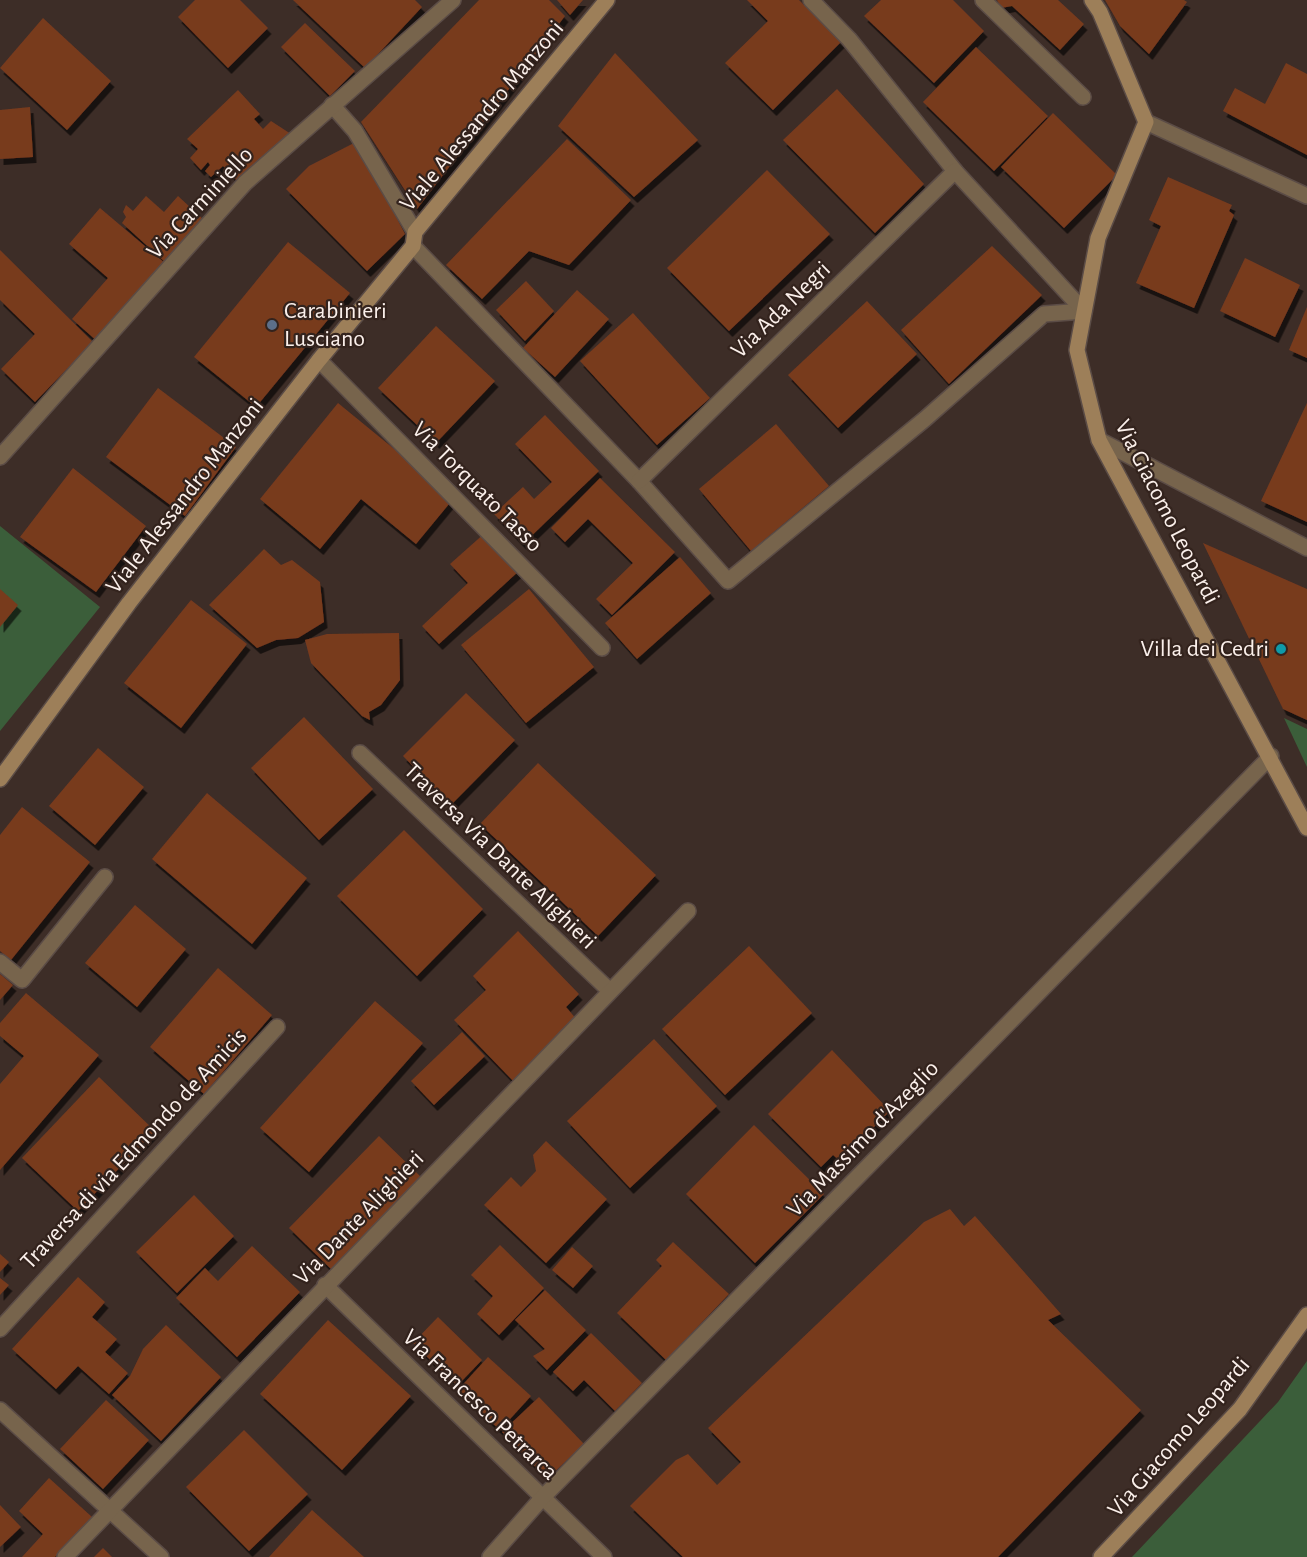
<svg xmlns="http://www.w3.org/2000/svg" width="1307" height="1557" viewBox="0 0 1307 1557" font-family="'Alegreya Sans',sans-serif">
<style>
.green{fill:#3b5e3a}
.building{fill:#783a1e;filter:url(#shadow)}
.lines{fill:none;stroke-linecap:round;stroke-linejoin:round}
.street-casing{stroke:#5b4c46;stroke-width:18}
.secondary-casing{stroke:#5b4c46;stroke-width:18}
.street{stroke:#77644c;stroke-width:15}
.secondary{stroke:#9d7f59;stroke-width:15}
.service-dot{fill:#5c6f8a;stroke:#33231d;stroke-width:2}
.culture-dot{fill:#0f9aa8;stroke:#33231d;stroke-width:2}
.labels{text-anchor:middle;dominant-baseline:central;stroke-width:4.5;stroke-linejoin:round;paint-order:stroke}
.street-label{font-size:24px;fill:#fbf0eb;stroke:#33231d}
.poi-label{font-size:24px;fill:#fbf0eb;stroke:#33231d;text-anchor:start}
</style>
<defs>
<filter id="shadow"><feDropShadow dx="3.5" dy="6" stdDeviation="0" flood-color="#0009"/></filter>
</defs>
<rect width="100%" height="100%" fill="#3d2d27"/>
<g class="green">
<path d="M0 526 100 607 0 731Z"/>
<path d="M1284 718 1307 729V767Z"/>
<path d="M1307 1361V1557H1132L1278 1402Z"/>
</g>
<g class="building">
<path d="M195 0H240L268 28 228 68 178 17Z"/>
<path d="M293 0H415L422 7 365 68Z"/>
<path d="M479 0H549L565 16 417 209 361 122Z"/>
<path d="M557 0H583L570 15Z"/>
<path d="M747 0H799L841 42 773 110 725 63 768 21Z"/>
<path d="M881 0H953L984 31 934 83 864 16Z"/>
<path d="M997 0H1058L1084 24 1060 50 1012 6 1001 8Z"/>
<path d="M1105 0H1184L1187 2 1149 54 1120 26Z"/>
<path d="M43 18 111 81 67 130 0 68Z"/>
<path d="M305 23 355 71 330 96 281 47Z"/>
<path d="M976 47 1048 116 994 171 923 102Z"/>
<path d="M615 53 698 140 634 197 558 126Z"/>
<path d="M1286 63 1307 74V155L1223 111 1235 88 1265 104Z"/>
<path d="M837 89 924 184 875 233 783 140Z"/>
<path d="M238 90 260 114 254 119 263 129 271 121 291 134 239 183 223 166 211 177 205 171 210 165 208 162 201 170 190 158 198 149 187 139Z"/>
<path d="M30 107 33 157 0 159V110Z"/>
<path d="M1053 113 1117 175 1064 228 1001 167Z"/>
<path d="M567 139 631 200 569 265 529 251 482 299 446 265Z"/>
<path d="M354 143 362 151 405 234 367 271 286 189 309 166Z"/>
<path d="M767 170 830 234 729 331 667 268Z"/>
<path d="M1168 177 1232 205 1229 211 1234 215 1194 308 1136 283 1161 226 1149 220Z"/>
<path d="M146 196 164 212 178 196 204 220 166 263 122 223 126 217 123 212 126 205 133 211Z"/>
<path d="M100 208 166 264 98 342 72 319 108 278 69 244Z"/>
<path d="M288 242 350 293 256 407 194 357Z"/>
<path d="M992 246 1042 295 949 384 901 330Z"/>
<path d="M0 250 93 342 35 402 1 369 35 334 0 300Z"/>
<path d="M1245 258 1300 285 1275 337 1220 311Z"/>
<path d="M526 281 554 311 525 341 496 310Z"/>
<path d="M577 290 609 319 555 377 523 348Z"/>
<path d="M867 301 917 354 838 428 788 375Z"/>
<path d="M1307 307V358L1289 350Z"/>
<path d="M633 313 710 398 657 445 580 361Z"/>
<path d="M436 326 495 381 436 443 378 388Z"/>
<path d="M158 388 236 447 185 516 106 457Z"/>
<path d="M338 403 454 498 416 544 361 499 320 549 260 499Z"/>
<path d="M1307 403V522L1261 501Z"/>
<path d="M545 415 599 471 523 544 494 514 523 487 534 499 552 482 515 444Z"/>
<path d="M776 424 829 486 751 551 699 489Z"/>
<path d="M73 468 146 526 96 592 20 537Z"/>
<path d="M600 478 675 552 612 615 596 599 633 563 588 519 565 542 551 528Z"/>
<path d="M486 532 520 570 439 644 422 626 468 583 450 564Z"/>
<path d="M1203 543 1307 589V720L1283 709Z"/>
<path d="M264 549 281 565 292 560 320 582 324 622 298 638 276 640 257 648 209 605Z"/>
<path d="M680 557 711 593 637 659 605 623Z"/>
<path d="M0 589 18 605 0 627Z"/>
<path d="M529 589 594 667 526 723 461 645Z"/>
<path d="M191 600 247 644 181 728 124 683Z"/>
<path d="M399 633 400 680 381 705 369 712 370 720 362 716 311 663 305 640 327 634Z"/>
<path d="M466 693 515 740 451 805 403 756Z"/>
<path d="M304 717 373 789 319 840 251 768Z"/>
<path d="M98 748 144 787 95 845 49 806Z"/>
<path d="M538 763 656 875 598 936 480 824Z"/>
<path d="M207 793 307 878 252 944 152 859Z"/>
<path d="M22 807 90 862 11 960 0 951V835Z"/>
<path d="M404 830 483 909 417 976 337 896Z"/>
<path d="M135 905 186 949 137 1007 85 963Z"/>
<path d="M518 931 579 994 566 1007 578 1021 515 1083 454 1020 486 990 473 976Z"/>
<path d="M749 946 812 1013 725 1095 662 1029Z"/>
<path d="M218 968 272 1015 204 1094 150 1047Z"/>
<path d="M0 974 13 985 0 1000Z"/>
<path d="M26 993 99 1055 0 1170V1084L24 1056 0 1036V1023Z"/>
<path d="M375 1001 423 1043 309 1172 260 1128Z"/>
<path d="M462 1032 485 1056 434 1105 411 1081Z"/>
<path d="M654 1039 717 1106 630 1188 567 1121Z"/>
<path d="M832 1050 890 1111 840 1161 833 1155 821 1167 768 1114Z"/>
<path d="M99 1077 155 1131 78 1211 22 1158Z"/>
<path d="M754 1125 824 1194 755 1263 686 1194Z"/>
<path d="M379 1136 421 1177 331 1269 289 1228Z"/>
<path d="M546 1141 607 1199 546 1263 484 1205 511 1177 521 1187 536 1171 533 1155Z"/>
<path d="M194 1195 234 1236 177 1293 136 1252Z"/>
<path d="M950 1209 964 1226 975 1216 1061 1314 1048 1320 1141 1410 998 1557H683L630 1506 676 1460 688 1454 717 1485 741 1462 708 1428 924 1222Z"/>
<path d="M673 1242 729 1294 666 1360 617 1313 662 1266 656 1260Z"/>
<path d="M500 1245 544 1288 499 1335 477 1314 493 1296 471 1275Z"/>
<path d="M252 1246 300 1292 237 1357 176 1298 205 1268 218 1281Z"/>
<path d="M572 1247 593 1266 573 1288 552 1270Z"/>
<path d="M0 1254 9 1262 0 1272Z"/>
<path d="M78 1277 105 1302 92 1317 117 1339 105 1352 128 1373 109 1394 78 1366 56 1389 12 1349Z"/>
<path d="M0 1278 9 1285 0 1295Z"/>
<path d="M545 1290 586 1330 547 1370 533 1356 545 1349 515 1320Z"/>
<path d="M438 1317 482 1360 457 1386 413 1343Z"/>
<path d="M328 1320 411 1396 342 1470 260 1394Z"/>
<path d="M166 1325 221 1377 161 1441 112 1395 130 1376 143 1349Z"/>
<path d="M591 1333 642 1383 615 1411 584 1380 573 1391 553 1372Z"/>
<path d="M488 1357 531 1396 500 1430 457 1391Z"/>
<path d="M539 1397 584 1444 547 1479 502 1432Z"/>
<path d="M106 1400 149 1440 103 1489 60 1449Z"/>
<path d="M244 1430 308 1494 249 1551 186 1487Z"/>
<path d="M49 1478 92 1517 55 1557H22L43 1534 19 1511Z"/>
<path d="M0 1505 21 1527 0 1547Z"/>
<path d="M312 1510 364 1557H269Z"/>
<path d="M103 1548 112 1557H94Z"/>
</g>
<g class="lines">
<g class="street-casing">
<g id="street">
<path d="M811 0 849 39 955 171"/>
<path d="M983 0 1083 97"/>
<path d="M332 105 355 131 415 232"/>
<path d="M1146 122 1307 196"/>
<path d="M413 246 639 481 728 581 925 419 1044 314 1084 311"/>
<path d="M319 360 602 648"/>
<path d="M1099 440 1307 548"/>
<path d="M0 457 245 183 453 0"/>
<path d="M639 481 955 171 1084 311"/>
<path d="M360 753 610 991"/>
<path d="M0 962 22 980 105 877"/>
<path d="M325 1285 604 1557"/>
<path d="M0 1329 277 1027"/>
<path d="M0 1410 161 1557"/>
<path d="M65 1557 688 911"/>
<path d="M490 1557 543 1497 1271 756"/>
</g>
</g>
<g class="secondary-casing">
<g id="secondary">
<path d="M1092 0 1100 12 1146 122 1098 238 1077 350 1099 440 1307 828"/>
<path d="M0 779 129 603 319 360 413 246 415 232 607 0"/>
<path d="M1101 1557 1240 1409 1307 1315"/>
</g>
</g>
<use href="#street" class="street"/>
<use href="#secondary" class="secondary"/>
</g>
<circle class="service-dot" cx="272" cy="325" r="6"/>
<circle class="culture-dot" cx="1281" cy="649" r="6"/>
<g class="labels">
<g class="street-label">
<text transform="translate(482 116) rotate(-50)">Viale Alessandro Manzoni</text>
<text transform="translate(200 203) rotate(-47)">Via Carminiello</text>
<text transform="translate(781 310) rotate(-44)">Via Ada Negri</text>
<text transform="translate(477 487) rotate(45)">Via Torquato Tasso</text>
<text transform="translate(185 496) rotate(-52)">Viale Alessandro Manzoni</text>
<text transform="translate(1167 512) rotate(63)">Via Giacomo Leopardi</text>
<text transform="translate(500 856) rotate(44)">Traversa Via Dante Alighieri</text>
<text transform="translate(863 1139) rotate(-46)">Via Massimo d'Azeglio</text>
<text transform="translate(134 1149) rotate(-47)">Traversa di via Edmondo de Amicis</text>
<text transform="translate(359 1218) rotate(-46)">Via Dante Alighieri</text>
<text transform="translate(480 1405) rotate(44)">Via Francesco Petrarca</text>
<text transform="translate(1179 1437) rotate(-49)">Via Giacomo Leopardi</text>
</g>
<g class="poi-label">
<text x="284" y="311">Carabinieri<tspan x="284" dy="28">Lusciano</tspan></text>
<text x="1269" y="649" text-anchor="end">Villa dei Cedri</text>
</g>
</g>
</svg>
